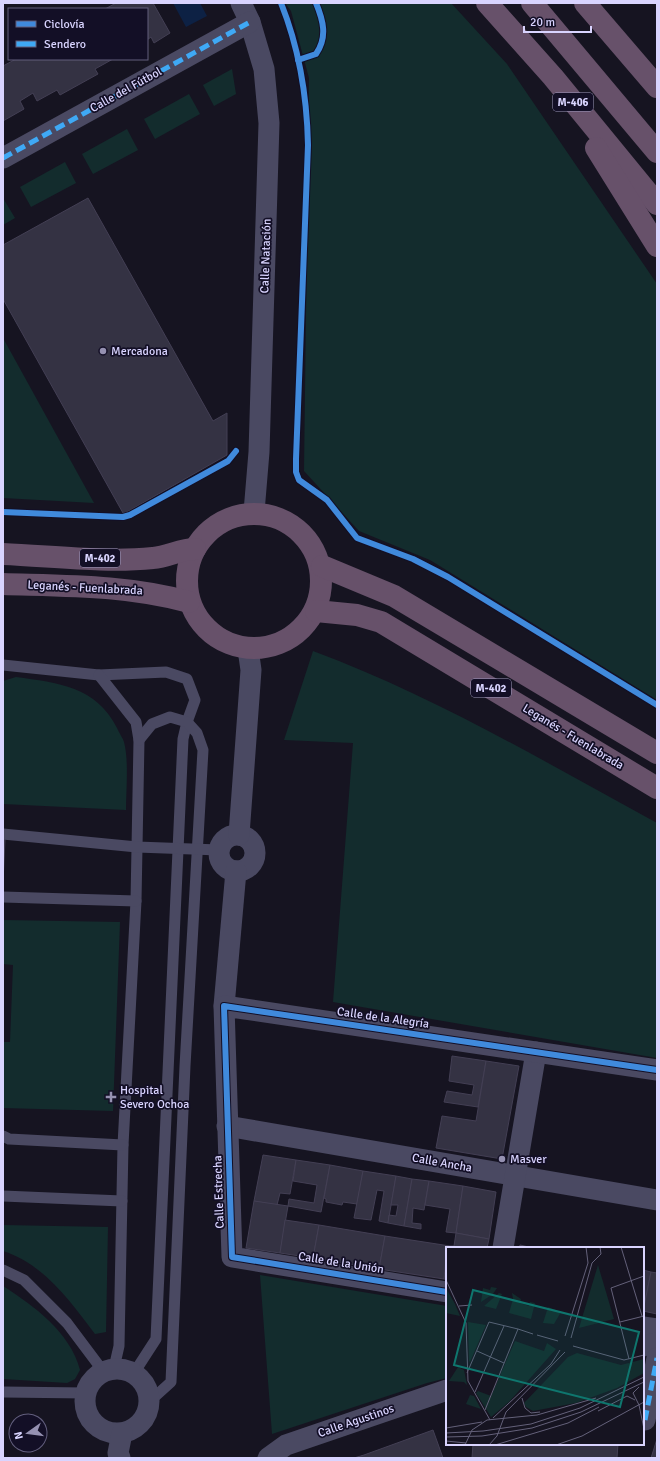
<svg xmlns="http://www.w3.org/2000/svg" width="660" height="1461" viewBox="0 0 660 1461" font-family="Signika,sans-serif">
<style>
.green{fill:#132c2d}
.water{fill:#0d2144}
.building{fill:#343243;stroke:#433f54}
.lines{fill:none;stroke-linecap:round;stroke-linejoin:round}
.lane{stroke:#4a4962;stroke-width:11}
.street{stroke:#4a4962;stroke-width:21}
.highway{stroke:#67516a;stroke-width:22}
.quiet{stroke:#3fa9f5;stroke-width:5;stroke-dasharray:10 5;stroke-linecap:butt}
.cycleway-casing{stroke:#130f26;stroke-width:8}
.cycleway{stroke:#408adc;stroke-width:6}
.poi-dot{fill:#9591b1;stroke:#130f26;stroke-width:1.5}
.labels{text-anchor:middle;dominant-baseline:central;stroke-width:3.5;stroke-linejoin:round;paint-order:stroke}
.shield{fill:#130f26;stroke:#9e99be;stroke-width:1}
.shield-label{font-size:11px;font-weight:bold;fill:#d9d4ff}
.street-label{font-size:12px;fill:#d9d4ff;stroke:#130f26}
.poi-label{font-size:12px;fill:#d9d4ff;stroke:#130f26;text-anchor:start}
.inset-road{fill:none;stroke:#64617a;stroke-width:1}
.view{fill:#0f766e;fill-opacity:0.15;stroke:#0f766e;stroke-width:2}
.inset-edge{fill:none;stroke:#d9d4ff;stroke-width:2}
</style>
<rect width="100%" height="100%" fill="#161421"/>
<g class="green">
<path d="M285 3H451L507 64 657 284V700L430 560 359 531 304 471 309 78 291 11Z"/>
<path d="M232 69 236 94 214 106 203 85Z"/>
<path d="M189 94 200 114 155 139 144 119Z"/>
<path d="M127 129 138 150 93 174 82 154Z"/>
<path d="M65 162 76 183 31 207 20 187Z"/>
<path d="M3 198 15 218 3 225Z"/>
<path d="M3 338 94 503 3 498Z"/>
<path d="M313 651C434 696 545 762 657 823V1058L333 1002 353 743 284 740Z"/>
<path d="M16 677C58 683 96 686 117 728 119 733 123 738 124 742 129 761 126 790 126 810L3 804V681Z"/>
<path d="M3 920 120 922 113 1111 3 1108V1042H10L13 965 3 964Z"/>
<path d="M3 1225 108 1227 106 1332 95 1334C70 1301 44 1264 3 1251Z"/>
<path d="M260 1275 447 1306V1378L427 1383 272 1434Z"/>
<path d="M3 1286C34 1306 70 1332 80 1370L75 1379 67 1383 3 1379Z"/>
</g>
<path class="water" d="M173 3H200L207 16 186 27Z"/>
<g class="building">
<path d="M116 3H153L170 33 154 43 151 37 147 40V9H105Z"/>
<path d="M16 59H113L95 69 98 74 60 95 57 90 37 101 33 93 20 101 24 109 3 121V66Z"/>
<path d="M88 198 213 421 227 413V455L125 513H123L3 299V245Z"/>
<path d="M3 839H5L3 883Z"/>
<path d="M452 1056 486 1061 478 1107 444 1102 447 1091 472 1095 474 1085 449 1081Z"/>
<path d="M486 1061 519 1066 502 1159 436 1148 442 1116 476 1121Z"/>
<path d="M263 1155 296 1160 290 1194 280 1193 277 1205 254 1201Z"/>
<path d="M296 1160 330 1165 321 1212 288 1206 289 1199 314 1203 317 1185 293 1181Z"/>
<path d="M330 1165 363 1171 357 1204 343 1202 342 1205 326 1202V1199L324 1198Z"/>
<path d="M363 1171 396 1176 388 1223 379 1221 384 1191 377 1190 371 1220 354 1218Z"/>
<path d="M396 1176 412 1179 404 1226 388 1223 389 1215 396 1216 398 1205H391Z"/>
<path d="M412 1179 429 1181 424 1210 413 1208 412 1223 421 1224V1229L404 1226Z"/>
<path d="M429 1181 463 1186 456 1233 446 1232 450 1209 425 1205Z"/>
<path d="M463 1186 496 1192 489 1239 456 1233Z"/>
<path d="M254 1201 288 1206 280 1253 246 1248Z"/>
<path d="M285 1220 319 1225 313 1258 280 1253Z"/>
<path d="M319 1225 385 1236 379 1269 313 1258Z"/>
<path d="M456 1233 489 1239 487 1248H450V1246H454Z"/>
<path d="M385 1236 450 1246V1248H447L444 1279 379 1269Z"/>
<path d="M520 1245 533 1248H519Z"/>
<path d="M447 1263V1280L444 1279Z"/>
<path d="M643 1270 651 1272 643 1311Z"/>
<path d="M651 1272 657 1273V1314L643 1311Z"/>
<path d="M433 1430 443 1458H354L364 1455Z"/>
<path d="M657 1439V1458H651Z"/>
<path d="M473 1444H618L617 1458H472Z"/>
</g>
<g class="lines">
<g class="lane">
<path d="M3 665 99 675 166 672 187 679 195 700 187 722 183 739 156 1339 134 1373"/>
<path d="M99 675 136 722 139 740 136 901 123 1145 119 1346 114 1368"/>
<path d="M139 740 152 724 170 717 187 722 197 733 203 750 185 1066 171 1382 150 1401"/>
<path d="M3 834 137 847 219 850"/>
<path d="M3 897 136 901"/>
<path d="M3 1136 9 1139 123 1145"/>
<path d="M3 1196 122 1201"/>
<path d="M3 1270 24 1280 67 1323 103 1371"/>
<path d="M3 1392 86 1393"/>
</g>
<g class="street">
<path d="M241 3 250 22 264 69 269 123 259 452 254 512"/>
<path d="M3 158 250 22"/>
<circle cx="237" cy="853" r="18"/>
<path d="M239 835 251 670 248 649"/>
<path d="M224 1006 236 871"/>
<path d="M227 1126 657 1200"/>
<path d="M503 1248 536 1052"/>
<path d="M447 1292 232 1257 224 1006 657 1070"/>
<path d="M643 1327 657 1329"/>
<path d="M643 1346 657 1343"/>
<circle cx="117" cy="1401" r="32"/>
<path d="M645 1420 657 1358"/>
<path d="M120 1458 118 1453 122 1433"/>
<path d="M268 1458 286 1445 447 1390"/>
</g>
<g class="highway">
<path d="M487 3 553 77 657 204"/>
<path d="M532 3 657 152"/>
<path d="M585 3 657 87"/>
<path d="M596 148 657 246"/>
<circle cx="254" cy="581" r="67"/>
<path d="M3 554C52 556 105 563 153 558 168 557 180 549 195 549"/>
<path d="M322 566 394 596 657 753"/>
<path d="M3 584C67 586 127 585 189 602"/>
<path d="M316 611 357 615 381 622 657 788"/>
</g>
<g class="quiet">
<path d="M3 158 250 22"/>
<path d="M645 1420 657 1358"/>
</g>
<g class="cycleway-casing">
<g id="cycleway">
<path d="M281 3C299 48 307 97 308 145L296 459V472L299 480 327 500 357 538 413 559 448 577 657 705"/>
<path d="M298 60 316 54C328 37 323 20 316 3"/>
<path d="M3 512 123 517 130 515 228 461 236 451"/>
<path d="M447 1292 232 1257 224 1006 657 1070"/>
</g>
</g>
<use href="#cycleway" class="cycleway"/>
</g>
<g class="poi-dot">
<circle cx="103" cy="351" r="4"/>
<path d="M109 1091h4v4h4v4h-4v4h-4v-4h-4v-4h4z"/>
<circle cx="502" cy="1159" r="4"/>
</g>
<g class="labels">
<g class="shield">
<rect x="553" y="93" width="40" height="18" rx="3"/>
<rect x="80" y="549" width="40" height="18" rx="3"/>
<rect x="471" y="679" width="40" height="18" rx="3"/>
</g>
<g class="shield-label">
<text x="573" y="102">M-406</text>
<text x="100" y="558">M-402</text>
<text x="491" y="688">M-402</text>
</g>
<g class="street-label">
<text transform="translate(126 90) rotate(-29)">Calle del Fútbol</text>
<text transform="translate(266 256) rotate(-88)">Calle Natación</text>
<text transform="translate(85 588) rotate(3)">Leganés - Fuenlabrada</text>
<text transform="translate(573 737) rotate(31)">Leganés - Fuenlabrada</text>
<text transform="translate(383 1018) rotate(8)">Calle de la Alegría</text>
<text transform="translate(442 1163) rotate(10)">Calle Ancha</text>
<text transform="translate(219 1192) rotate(-92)">Calle Estrecha</text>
<text transform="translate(341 1263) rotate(9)">Calle de la Unión</text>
<text transform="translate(356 1421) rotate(-19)">Calle Agustinos</text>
</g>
<g class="poi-label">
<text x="111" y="351">Mercadona</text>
<text x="120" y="1090">Hospital<tspan x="120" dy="14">Severo Ochoa</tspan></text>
<text x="510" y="1159">Masver</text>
</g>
</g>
<g transform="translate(446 1247)">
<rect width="198" height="198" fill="#161421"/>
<path d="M152 18 168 72 133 81ZM45 40 51 41 47 47 35 55 37 41 44 43ZM0 41 9 57 14 69 0 66ZM53 46 56 47 50 62 38 59ZM66 46 75 52 74 56 83 59 84 55 89 56 85 72 63 66 67 52ZM102 60 115 65 108 77 97 76ZM22 75 40 78 24 115 23 114ZM69 94 98 104 101 96 110 102 63 155 45 170 30 146 32 144 45 149ZM131 106 175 118 198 112V126L171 141 130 156 87 164 80 160 78 156 122 110ZM12 120 18 123 21 138 18 135 3 134ZM24 148 28 149 35 162 20 157Z" fill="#132c2d"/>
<path class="inset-road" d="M175 0 196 69M0 33 20 76 22 134 44 173M13 59 26 58M174 75 198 69M72 82 87 87M91 88 112 94M119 89 142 16 140 0M125 91 146 16 155 7 154 0M127 99 178 113 198 108M31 104 58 116M183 112 165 41 198 29M21 126 43 75 72 82 39 163M29 145 58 79M76 151 79 161 85 166 94 165M193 158 198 182M193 158 187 146 193 140M152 164 181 149 189 153M47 171 105 117 114 103M0 181 36 175M0 186 37 184 85 177 134 161 198 130M0 190 36 189 86 181 135 165 198 135M0 194 20 196M19 198 26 183 41 173 91 168 150 151M43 198 51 189 60 165 119 105M49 198 122 176 153 160M110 198 136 189 198 155"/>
<path class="view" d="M27 43 193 85 174 160 8 118Z"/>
<rect width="198" height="198" class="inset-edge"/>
</g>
<rect width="660" height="1461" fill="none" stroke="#d9d4ff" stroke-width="8"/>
<rect x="8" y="8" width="140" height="52" fill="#130f26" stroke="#625e7d"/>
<rect x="16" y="21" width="20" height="6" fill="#408adc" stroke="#625e7d"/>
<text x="44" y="28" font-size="12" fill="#d9d4ff">Ciclovía</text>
<rect x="16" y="41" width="20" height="6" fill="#3fa9f5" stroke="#625e7d"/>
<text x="44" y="48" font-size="12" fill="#d9d4ff">Sendero</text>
<g transform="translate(28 1433) rotate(256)"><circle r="19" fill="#130f26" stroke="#625e7d"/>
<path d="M0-3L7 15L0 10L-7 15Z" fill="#9591b1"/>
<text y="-6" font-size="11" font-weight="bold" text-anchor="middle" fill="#d9d4ff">N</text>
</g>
<path d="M524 26v6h67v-6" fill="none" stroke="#d9d4ff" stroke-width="2"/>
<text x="530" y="26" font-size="12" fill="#d9d4ff" stroke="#130f26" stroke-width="3" paint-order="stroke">20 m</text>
</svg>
